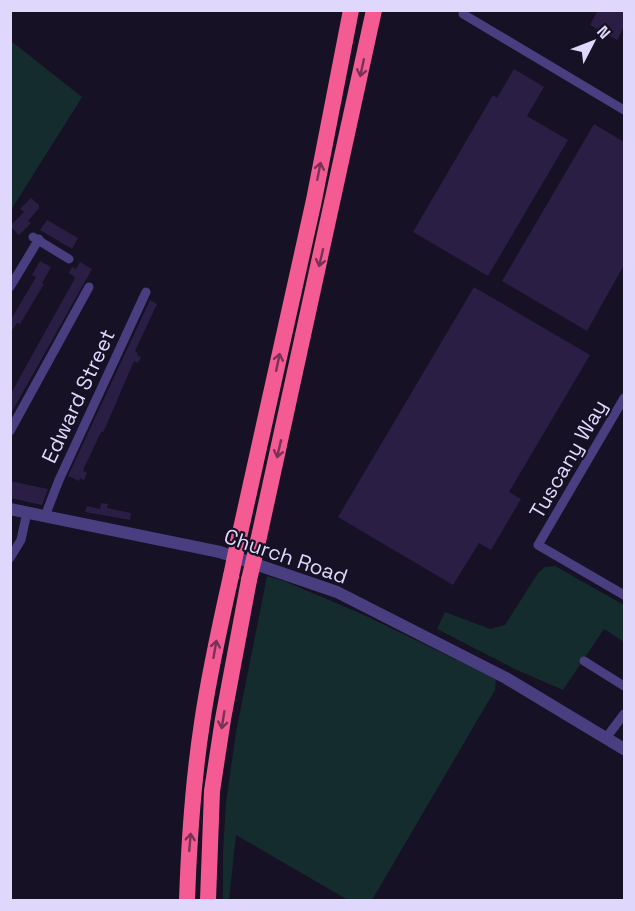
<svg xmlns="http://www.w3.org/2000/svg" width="635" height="911" viewBox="0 0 635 911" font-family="'Space Grotesk',sans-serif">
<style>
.green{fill:#142c2e}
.building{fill:#2a1e44}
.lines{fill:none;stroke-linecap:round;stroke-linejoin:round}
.minor{stroke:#493f80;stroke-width:9}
.tertiary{stroke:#493f80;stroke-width:12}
.motorway{stroke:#f35b92;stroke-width:16}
.motorway-bridge{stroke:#f35b92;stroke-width:16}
.oneway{stroke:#793256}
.labels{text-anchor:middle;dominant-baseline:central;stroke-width:4.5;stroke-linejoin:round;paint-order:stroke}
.street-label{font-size:21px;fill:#dfd7fc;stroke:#161124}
</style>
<rect width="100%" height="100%" fill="#161124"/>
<g class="green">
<path d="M11 41 82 97 11 210Z"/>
<path d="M555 566 624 605V642L604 629 563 690 517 670 437 629 445 612 490 629 505 625 538 573 545 567Z"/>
<path d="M267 576 284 581 362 614 496 679 495 690 372 900H348L236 835 229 900H223V852L226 803 236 732Z"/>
</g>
<g class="building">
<path d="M598 10H624V27L617 40 590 25Z"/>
<path d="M514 69 544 87 527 116 568 140 488 276 413 232 493 95 497 98Z"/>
<path d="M594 124 624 142V265L587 331 502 281Z"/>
<path d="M31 198 39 205V208L28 221 31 223 19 235 10 226 24 212 20 209Z"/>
<path d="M47 220 78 238 72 249 40 230Z"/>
<path d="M40 261 51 267 42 283 44 284 20 324 17 323 10 333V321L36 277 32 275Z"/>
<path d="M80 262 92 269 10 415V395L74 280 75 277 69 273 72 267 76 269Z"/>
<path d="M474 287 590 355 509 492 521 499 491 550 479 543 453 585 338 517Z"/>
<path d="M150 300 157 304 135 351 138 353 137 355 141 357 138 363 134 361 133 363 107 424 103 432H101L84 468 83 471 87 473 84 480 80 478 79 481 68 476Z"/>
<path d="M10 481 48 489 42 505 10 498Z"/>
<path d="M101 503 108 504 107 508 131 513 130 520 85 512 87 506 100 509Z"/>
</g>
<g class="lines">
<g class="minor">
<path d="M463 14 624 110"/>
<path d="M33 237 69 259"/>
<path d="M10 287 39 239"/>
<path d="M624 398 538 545 624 595"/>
<path d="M10 431 89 287"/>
<path d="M45 516 59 480 146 292"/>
<path d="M10 558 21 540 27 512"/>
<path d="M584 661 624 686"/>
<path d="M606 738 624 714"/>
</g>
<path class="tertiary" d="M10 509 220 552 337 592 506 678 624 749"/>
<g class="motorway">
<path d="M238 542 314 200 351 10"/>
<path d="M257 546 374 10"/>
<path d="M187 900C189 842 193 782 202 723 209 674 220 625 231 576"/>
<path d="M208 900 212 791 223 719 249 580"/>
</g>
<g class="motorway-bridge">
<path d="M231 576 238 542"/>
<path d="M249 580 257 546"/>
</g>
</g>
<defs><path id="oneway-shaft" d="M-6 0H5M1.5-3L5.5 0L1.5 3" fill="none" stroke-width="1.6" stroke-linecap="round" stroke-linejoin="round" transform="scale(1.5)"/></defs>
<g class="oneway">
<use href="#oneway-shaft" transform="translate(362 68) rotate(102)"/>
<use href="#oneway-shaft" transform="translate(319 171) rotate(-79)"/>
<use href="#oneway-shaft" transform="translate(321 258) rotate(103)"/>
<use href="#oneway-shaft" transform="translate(278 362) rotate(-78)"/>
<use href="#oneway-shaft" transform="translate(279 449) rotate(103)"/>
<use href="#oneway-shaft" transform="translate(215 649) rotate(-80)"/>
<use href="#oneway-shaft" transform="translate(223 720) rotate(99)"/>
<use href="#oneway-shaft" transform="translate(190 842) rotate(-85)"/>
</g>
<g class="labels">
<g class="street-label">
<text transform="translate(78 396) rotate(-65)">Edward Street</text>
<text transform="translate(568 459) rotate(-60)">Tuscany Way</text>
<text transform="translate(286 556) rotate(19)">Church Road</text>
</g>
</g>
<rect width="635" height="911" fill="none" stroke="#dfd7fc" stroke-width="24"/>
<g transform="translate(593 42) rotate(48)" stroke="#161124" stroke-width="4.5" paint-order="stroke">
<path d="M0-4.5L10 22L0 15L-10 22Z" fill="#dfd7fc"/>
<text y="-9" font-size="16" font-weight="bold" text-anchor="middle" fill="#dfd7fc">N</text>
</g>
</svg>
